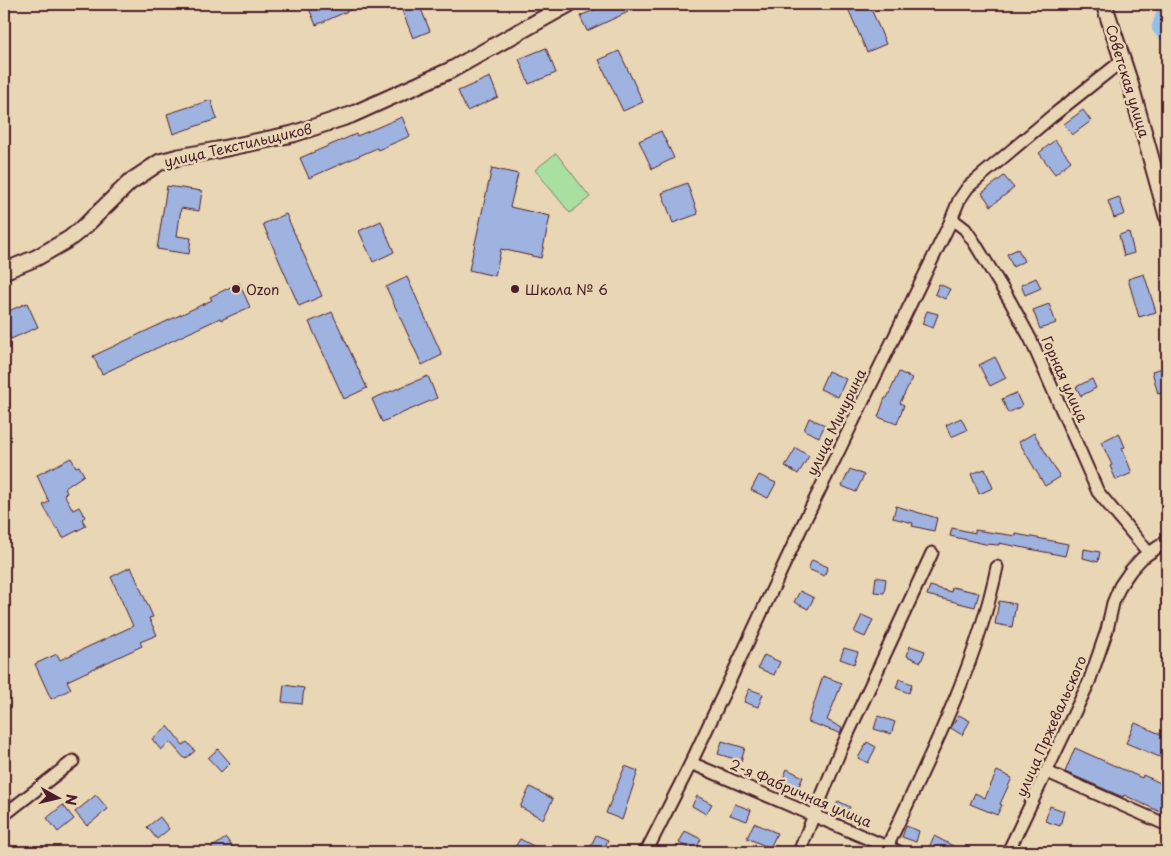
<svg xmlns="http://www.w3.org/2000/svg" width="1171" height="856" viewBox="0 0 1171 856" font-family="'Playpen Sans',sans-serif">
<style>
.green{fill:#aadfa2;stroke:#7a7f66}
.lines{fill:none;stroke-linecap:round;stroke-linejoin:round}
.river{stroke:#93beec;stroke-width:20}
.building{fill:#9fb3e1;stroke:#4a1f2b}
.street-casing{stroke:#4a1f2b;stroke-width:15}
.secondary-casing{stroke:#4a1f2b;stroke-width:19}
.street{stroke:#e9d6b4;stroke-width:11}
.secondary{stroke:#e9d6b4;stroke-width:15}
.poi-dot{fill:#4a1f2b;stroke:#e9d6b4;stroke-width:2}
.labels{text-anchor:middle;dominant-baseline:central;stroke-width:5;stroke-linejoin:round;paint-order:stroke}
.street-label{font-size:14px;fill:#4a1f2b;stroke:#e9d6b4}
.poi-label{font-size:14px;fill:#4a1f2b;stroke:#e9d6b4;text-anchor:start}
</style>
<rect width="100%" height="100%" fill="#e9d6b4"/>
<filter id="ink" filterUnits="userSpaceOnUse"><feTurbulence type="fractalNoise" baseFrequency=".02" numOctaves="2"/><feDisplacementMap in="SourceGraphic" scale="10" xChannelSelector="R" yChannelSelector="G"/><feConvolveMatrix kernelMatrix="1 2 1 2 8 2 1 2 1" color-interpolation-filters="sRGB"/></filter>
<g filter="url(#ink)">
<path class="green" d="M556 153 590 197 570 213 535 170Z"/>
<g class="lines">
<path class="river" d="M1167 11 1162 27 1167 32"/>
</g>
<g class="building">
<path d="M307 4H364L316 25Z"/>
<path d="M413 4H419L430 31 413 38 401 8Z"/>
<path d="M608 4H624L628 12 587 31 580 16Z"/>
<path d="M846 4H869L886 44 867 52Z"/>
<path d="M546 48 556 73 529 84 519 59Z"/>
<path d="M619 51 643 102 623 111 599 60Z"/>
<path d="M490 77 498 97 467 111 458 91Z"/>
<path d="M211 100 217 119 173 134 167 114Z"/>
<path d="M1083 110 1091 121 1072 135 1064 124Z"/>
<path d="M402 117 410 136 378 150 377 148 309 178 300 158 356 134 357 136Z"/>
<path d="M661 131 674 158 652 169 639 141Z"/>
<path d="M1055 140 1071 161 1055 174 1039 153Z"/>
<path d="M492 168 518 174 510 207 550 216 541 258 501 249 495 276 469 270Z"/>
<path d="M1004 176 1014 188 991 206 982 193Z"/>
<path d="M687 183 698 214 673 223 662 193Z"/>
<path d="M167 186 202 191 199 211 181 208 177 236 191 238 189 254 157 249Z"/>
<path d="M1119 197 1125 214 1114 218 1108 201Z"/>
<path d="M286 214 322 296 299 306 263 224Z"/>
<path d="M381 221 394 252 373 262 359 231Z"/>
<path d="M1129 232 1134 253 1124 256 1119 235Z"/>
<path d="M1018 249 1024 261 1013 267 1007 254Z"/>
<path d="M1144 274 1156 312 1139 317 1128 279Z"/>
<path d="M407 277 442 355 422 365 386 287Z"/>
<path d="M1036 278 1041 288 1025 295 1021 285Z"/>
<path d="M239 283 250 307 221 320 220 318 102 374 93 356 212 300 210 297Z"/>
<path d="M939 284 950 289 945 299 935 294Z"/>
<path d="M27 303 38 327 11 339 4 322V313Z"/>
<path d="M1049 304 1056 323 1040 329 1033 310Z"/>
<path d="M927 311 938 314 933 328 922 324Z"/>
<path d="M332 312 367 388 344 399 309 322Z"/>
<path d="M995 357 1006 378 990 386 979 365Z"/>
<path d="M1167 367V392L1158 394 1152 371Z"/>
<path d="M828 371 846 379 838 397 820 389Z"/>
<path d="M899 372 912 378 900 403 904 405 897 424 878 417 885 398H887Z"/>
<path d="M428 376 437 398 382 422 372 399Z"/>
<path d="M1092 379 1096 388 1081 396 1076 387Z"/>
<path d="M1016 393 1022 406 1008 413 1002 399Z"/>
<path d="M809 418 825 425 819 437 804 430Z"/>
<path d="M961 418 967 430 951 437 946 425Z"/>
<path d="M1034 433 1060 477 1045 486 1019 442Z"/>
<path d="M1119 433 1125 447 1122 448 1132 473 1116 480 1110 466 1112 465 1101 442Z"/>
<path d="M796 448 809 456 798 474 785 466Z"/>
<path d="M71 458 76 467 79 466 84 475 65 488 67 493 64 494 73 510 79 507 85 517 82 519 86 526 63 538 58 528 56 529 43 505 49 502 37 475Z"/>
<path d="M850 469 864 475 856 492 842 486Z"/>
<path d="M985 469 993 488 979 494 971 474Z"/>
<path d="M759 475 776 483 768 498 751 490Z"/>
<path d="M896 506 937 518 934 531 912 526 913 523 893 518Z"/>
<path d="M952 528 975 533V530L1016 536V534L1068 544 1065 556 999 543V545L985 544 950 536Z"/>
<path d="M1084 549 1100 552 1098 562 1083 558Z"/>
<path d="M812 560 828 567 824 576 808 569Z"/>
<path d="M131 567 153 617 149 618 157 635 140 642 142 646 67 681 71 689 51 699 35 664 57 654 60 660 133 626 111 577Z"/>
<path d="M876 577 886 579 884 593 874 592Z"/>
<path d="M930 586 951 592 952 587 979 593 975 607 927 595Z"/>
<path d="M800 591 814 598 808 609 794 602Z"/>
<path d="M999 601 1016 604 1012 627 995 624Z"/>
<path d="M862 615 873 620 865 637 854 632Z"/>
<path d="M910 646 925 651 921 662 907 656Z"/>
<path d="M844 648 858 652 854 664 840 659Z"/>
<path d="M764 655 780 662 774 675 758 668Z"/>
<path d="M823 676 842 683 827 720 842 728 840 733 808 722Z"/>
<path d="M899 679 912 684 909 693 896 688Z"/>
<path d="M284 685 304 688 302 704 282 702Z"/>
<path d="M749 689 763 694 758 707 744 702Z"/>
<path d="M959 715 970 721 962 735 951 728Z"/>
<path d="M878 716 895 722 891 734 874 729Z"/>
<path d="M1135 723 1167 737V760L1126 743Z"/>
<path d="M168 726 183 745 187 742 195 751 185 759 170 742 161 750 152 739Z"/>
<path d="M722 741 745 748 741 761 718 754Z"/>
<path d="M867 742 876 747 868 763 858 758Z"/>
<path d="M1075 748 1142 778 1143 775 1167 786V815L1124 795 1123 797 1065 772Z"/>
<path d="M218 749 230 763 221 772 208 758Z"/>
<path d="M625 766 638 771 622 820 606 813Z"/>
<path d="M787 769 803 777 798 788 782 781Z"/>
<path d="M997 771 1012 778 1000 804 1002 805 997 815 970 804 975 793 985 798Z"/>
<path d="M530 787 553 799 543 819 520 807Z"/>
<path d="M96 795 108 809 87 826 75 812Z"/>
<path d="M697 796 712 804 706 814 692 806Z"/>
<path d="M838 801 850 807 846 814 835 808Z"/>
<path d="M735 804 751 810 747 821 730 815Z"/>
<path d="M63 805 74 819 58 832 47 818Z"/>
<path d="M1050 806 1064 811 1060 826 1045 821Z"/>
<path d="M160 817 169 829 157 839 147 827Z"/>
<path d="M754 823 777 833 770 848 747 838Z"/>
<path d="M906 826 919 831 916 842 902 837Z"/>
<path d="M685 831 701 839 695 851 679 843Z"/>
<path d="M596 835 608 840 603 851 591 846Z"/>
<path d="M934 836 965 852H932L928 850Z"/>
<path d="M226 838 236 852H205Z"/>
<path d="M520 839 545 852H512Z"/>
</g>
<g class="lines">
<g class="street-casing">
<g id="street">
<path d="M952 219 965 229 974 242 1010 301 1031 340 1098 492 1148 552"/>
<path d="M691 763 899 852"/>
<path d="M1047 772 1167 825"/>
<path d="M4 815 73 761"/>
<path d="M887 847C930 756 976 667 997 567"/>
<path d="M646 852 691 763 804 522 949 225 959 200 968 187 1051 117 1123 60"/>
<path d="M799 852 840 751 932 553"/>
<path d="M1008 852 1089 682 1107 630 1113 603 1120 586 1131 570 1142 558 1167 541"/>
</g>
</g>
<g class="secondary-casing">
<g id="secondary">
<path d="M1104 4 1130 83 1167 216"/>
<path d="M4 271 36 258 69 239 85 226 130 182 160 162 179 157 217 150 293 134 351 115 451 70 569 4"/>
</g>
</g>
<use href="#street" class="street"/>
<use href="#secondary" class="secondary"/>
</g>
</g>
<g class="poi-dot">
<circle cx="236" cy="289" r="5"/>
<circle cx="515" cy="289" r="5"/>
</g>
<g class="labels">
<g class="street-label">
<text transform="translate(1128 81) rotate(73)">Советская улица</text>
<text transform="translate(238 145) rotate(-13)">улица Текстильщиков</text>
<text transform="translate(1065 379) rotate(66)">Горная улица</text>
<text transform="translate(836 422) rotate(-64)">улица Мичурина</text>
<text transform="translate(1051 726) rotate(-66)">улица Пржевальского</text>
<text transform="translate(801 793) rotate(23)">2-я Фабричная улица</text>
</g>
<g class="poi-label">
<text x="246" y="289">Ozon</text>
<text x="525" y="289">Школа № 6</text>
</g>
</g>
<rect width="1171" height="856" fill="none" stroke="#e9d6b4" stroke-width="20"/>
<rect x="10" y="10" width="1151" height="836" fill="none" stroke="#4a1f2b" stroke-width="2" filter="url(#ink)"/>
<g transform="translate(58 798) rotate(98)" stroke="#e9d6b4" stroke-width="4" paint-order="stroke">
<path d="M0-4L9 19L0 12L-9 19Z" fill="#4a1f2b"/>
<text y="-8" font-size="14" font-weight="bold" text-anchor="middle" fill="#4a1f2b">N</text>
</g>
</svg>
